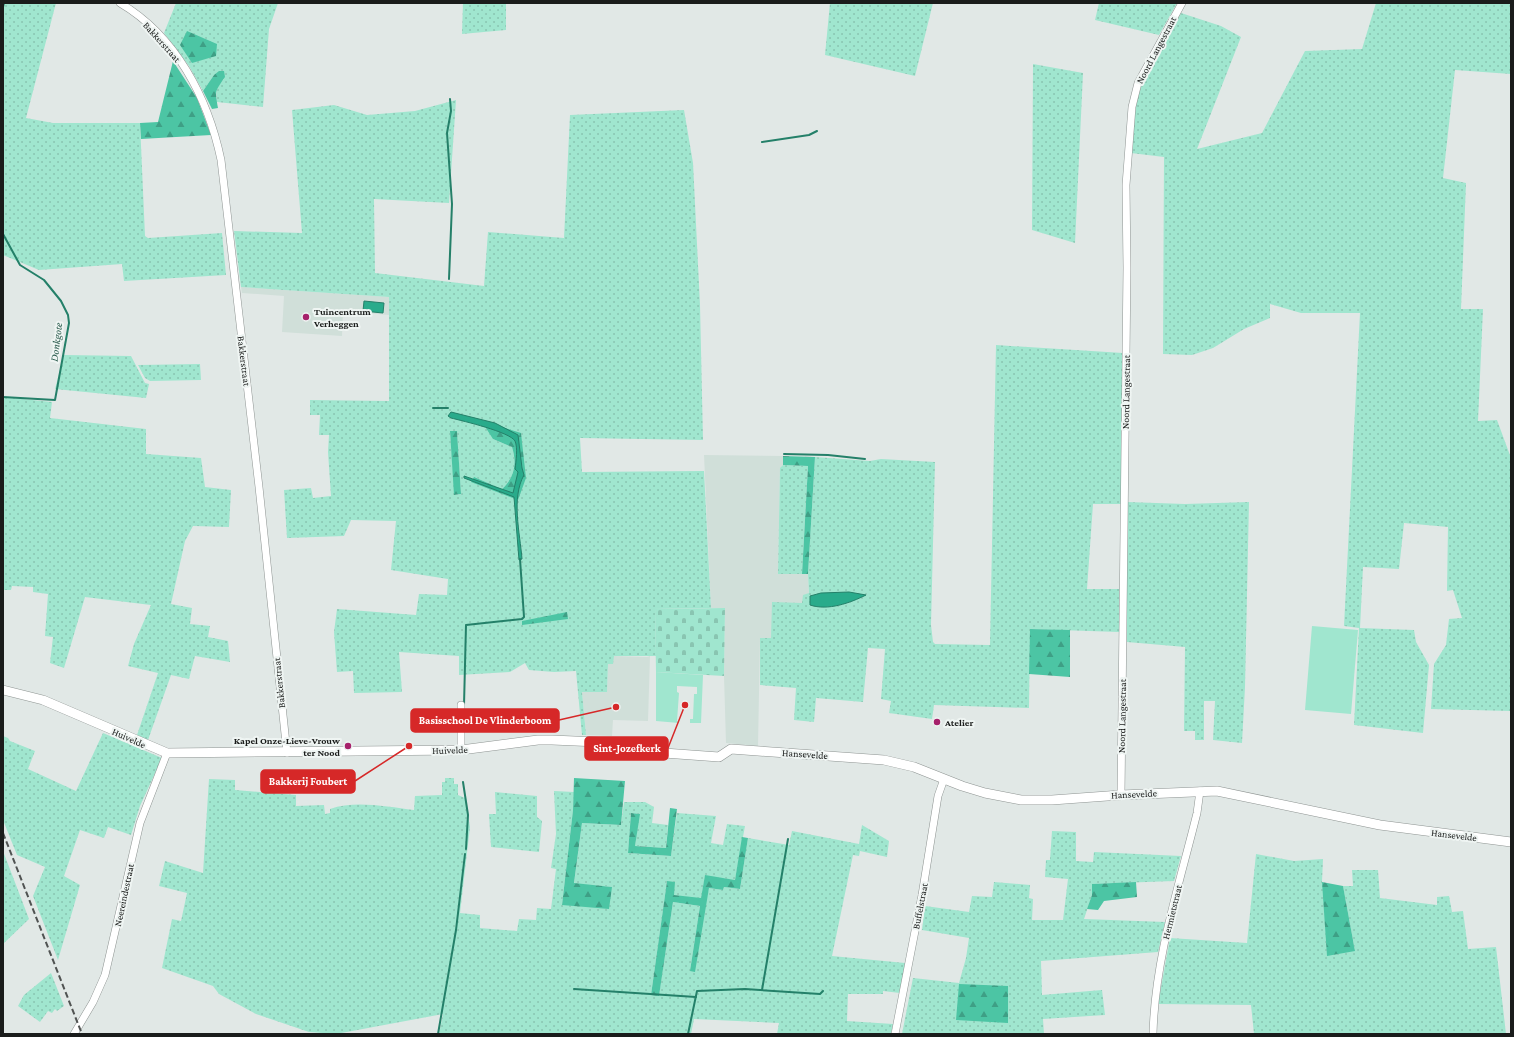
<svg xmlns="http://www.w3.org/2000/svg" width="1514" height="1037" viewBox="0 0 1514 1037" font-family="'Crimson Pro',serif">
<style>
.built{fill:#d0dfd9}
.grass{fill:url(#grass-dots);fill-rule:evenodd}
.forest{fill:url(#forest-firs)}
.cemetery{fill:url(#cemetery-stones)}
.park{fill:#a0e6cf}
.water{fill:#29ab8b;stroke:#248069}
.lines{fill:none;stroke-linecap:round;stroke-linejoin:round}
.stream{stroke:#248069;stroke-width:2}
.minor-casing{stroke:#8e9492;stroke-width:8}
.tertiary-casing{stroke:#8e9492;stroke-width:10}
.minor{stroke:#fff;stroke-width:7}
.tertiary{stroke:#fff;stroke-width:9}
.rail{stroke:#505352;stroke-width:2;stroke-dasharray:6 3;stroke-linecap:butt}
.poi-dot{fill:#a6216b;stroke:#eff5f3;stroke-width:1.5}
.labels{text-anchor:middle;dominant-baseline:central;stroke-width:4;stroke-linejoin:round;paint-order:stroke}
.street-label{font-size:10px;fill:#1a1c1b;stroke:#eff5f3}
.poi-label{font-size:10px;font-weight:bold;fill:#1a1c1b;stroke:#eff5f3;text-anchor:start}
.water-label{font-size:11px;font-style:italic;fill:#2c5d4f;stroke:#eff5f3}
.leader{fill:none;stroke:#d62828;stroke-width:1.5}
.callout-dot{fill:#d62828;stroke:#eff5f3;stroke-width:1.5}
.callout{fill:#d62828;stroke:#d62828;stroke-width:1.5}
.callout-label{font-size:11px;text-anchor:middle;font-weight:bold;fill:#fff}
</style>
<defs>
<pattern id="grass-dots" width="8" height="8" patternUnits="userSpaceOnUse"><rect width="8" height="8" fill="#a0e6cf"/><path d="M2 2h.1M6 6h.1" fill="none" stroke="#89c5b1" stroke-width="1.8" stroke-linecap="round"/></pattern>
<pattern id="forest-firs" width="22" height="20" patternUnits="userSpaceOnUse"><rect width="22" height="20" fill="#4cc5a4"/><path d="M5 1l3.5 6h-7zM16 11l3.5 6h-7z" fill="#3e9f85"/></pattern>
<pattern id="cemetery-stones" width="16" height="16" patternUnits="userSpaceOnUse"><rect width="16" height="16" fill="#a0e6cf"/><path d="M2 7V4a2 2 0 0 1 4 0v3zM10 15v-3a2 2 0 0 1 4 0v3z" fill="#89c5b1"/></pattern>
</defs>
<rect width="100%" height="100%" fill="#e1e8e6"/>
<g class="built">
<path d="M241 287 389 297V315L343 311 342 336 282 332 284 296 242 293Z"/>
<path d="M704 455 783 456V465L780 469 778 573 808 574 809 593 802 603 771 638 760 639 758 746 726 743 724 676 725 608H711Z"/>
<path d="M614 656 647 657 650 656 648 721 613 720 612 736 586 735 582 692 607 691 608 663Z"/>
</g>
<g class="grass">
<path d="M3 3H56L26 118 53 123H140L145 236 148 238 222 233 226 275 124 281 122 264 39 270 3 255Z"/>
<path d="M176 3H278L269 29 263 107 217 102C216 92 216 86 224 79L214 75 203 91 189 66 164 33Z"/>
<path d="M463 3H506V30L462 34Z"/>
<path d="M830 3H933L915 76 825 55Z"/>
<path d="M1099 3H1177L1159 35 1095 20Z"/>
<path d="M1376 3H1511V74L1455 70 1443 178 1466 183 1461 309H1483L1478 421 1497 420 1511 458V711L1431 709 1434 664 1446 645 1449 619 1462 618 1453 590 1447 591 1448 527 1404 523 1399 569 1363 567 1360 628 1414 630 1416 642 1429 665 1423 733 1354 725 1359 628 1344 626 1360 313H1301L1270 304V318L1244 329 1213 348 1192 355 1163 354 1164 157 1131 153 1136 103 1139 87 1181 13 1221 26 1241 37 1197 149 1262 133 1305 51 1362 49Z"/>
<path d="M1033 64 1083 73 1075 243 1032 230Z"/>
<path d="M456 100 449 203 374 199 375 273 484 286 488 232 564 238 570 115 684 110 693 163 700 305 703 440 580 438 582 472 704 471 711 608 655 609 656 656H614L613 664H608L607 692H582L586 735H582L576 671 554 672 529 670 525 663 510 672 459 675V656L399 652 402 692 354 693 353 671 337 672 334 632 337 609 416 615 419 594 447 595 448 579 391 570 396 521 351 520 344 536 287 538 284 490 311 488 313 498 331 496 328 452 329 435H319L320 415H310V400L389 401V297L241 287 234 231 302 233 292 110 334 105 367 115 415 111ZM450 431 457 432 461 494 455 495ZM521 433 518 500 474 477 502 489C515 477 517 463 512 447L493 439Z"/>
<path d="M996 345 1123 353 1121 504H1093L1087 589H1119V632L1030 629 1029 708 934 705 932 719 889 713 891 701 881 699 885 649 868 648 863 702 816 698 814 722 794 720 796 688 760 685V638H771L772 602 802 603 803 595 809 593 808 574 815 457 870 461 881 459 935 462 931 625 933 642 935 644 990 645Z"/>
<path d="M64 355 131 356 145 383 149 384 146 398 55 389Z"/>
<path d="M200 364 201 380 150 381 145 378 138 365Z"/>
<path d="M3 397 52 402 50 418 146 429V454L201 458 205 487 231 490 229 527 193 526 185 541 171 604 192 608 190 624 210 626 208 637 228 641 230 662 195 656 189 679 171 675 148 740 137 735 158 673 128 666 134 644 151 605 85 597 64 668 50 663 53 637 45 636 48 594 33 592V587L12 586 11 590H3Z"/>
<path d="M783 465 808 466 802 574H778L780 468Z"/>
<path d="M1127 502 1185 504 1249 502 1245 687 1242 743 1213 740 1215 701H1204V740H1195V731H1184L1185 647 1127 642Z"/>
<path d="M103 733 162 758 140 806 131 835 108 827 104 838 80 830 64 876 80 885 58 960 33 896 45 867 17 855 3 820V736L8 738 10 741 35 751 28 769 76 791Z"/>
<path d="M445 778H454V784H458V795L465 798 470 827 460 913 480 915V928L517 931 519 919 536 920 537 908 551 909 556 869 551 868 556 834 554 791 574 792 573 810 562 905 612 887 574 884 582 823 621 825 624 802H645L654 807 652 823 668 825 666 848 635 846 639 814 631 813 628 853 671 856 677 813 716 816 711 843 723 845 727 824 745 826 735 880 705 876 701 899 673 895 667 881 651 995H659L673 902 700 906 690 971 709 888 723 890 724 887 740 889 748 838 789 845 792 831 859 844 862 825 889 841 887 857 860 851 859 856 853 855 832 956 905 963 900 993 883 991V994H848L847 1021 893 1024 891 1034H777L779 1023 694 1019 691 1034H439L443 1014 336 1034 309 1032 256 1014 219 994 213 986 162 968 172 919 181 921 187 893 159 886 165 861 203 873 209 779 235 780V790L296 795V806L324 805 325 814 330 813V809C356 800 387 807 414 810L415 796 442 795V782H445Z"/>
<path d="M495 792 537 796V817L542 821 539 852 491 847 489 814H496Z"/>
<path d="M1052 831 1076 832V861L1093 862 1094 852 1181 856 1174 881 1092 884V895L1084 919 1165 922 1158 952 1041 961 1042 995 1102 990 1105 1015 1043 1019 1044 1034H902L913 978 959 983 966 958 969 938 922 930 925 906 969 912 972 896 992 897 994 882 1030 885 1029 898 1033 899 1032 920H1063L1068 879 1045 877 1046 860H1050Z"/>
<path d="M3 851 29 919 3 944Z"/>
<path d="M1256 854 1294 861 1323 859 1322 882 1355 951 1343 886H1353L1352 870H1378L1380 898 1437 905V897L1449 896 1452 912 1463 911 1468 949 1496 947 1506 1034H1254L1251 1005 1158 1004 1170 938 1247 943Z"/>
<path d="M51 973 64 1006 57 1011 55 1009 52 1013 48 1011 40 1022 18 1006 24 995Z"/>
</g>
<g class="forest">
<path d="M187 31 217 44 216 56 192 63 180 45Z"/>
<path d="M173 61 197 98 211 135 141 139 140 123 158 122Z"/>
<path d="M219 71H224L225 77C215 92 215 89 218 108L212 109 203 91 214 75Z"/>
<path d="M492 424 521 433 526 478 518 500 471 482 474 477 502 489C515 477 517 463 512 447L493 439 484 425Z"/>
<path d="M450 431H457L461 494 454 495Z"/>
<path d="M783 456 815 457 808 574H802L808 466 783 465Z"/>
<path d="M567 612 568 619 522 625V621Z"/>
<path d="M1030 629 1070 630V677L1029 674Z"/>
<path d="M574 778 625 781 621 825 582 823 574 883 612 887 609 909 562 905 573 810Z"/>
<path d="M670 808 677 809 671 856 628 853 631 813 640 814 635 846 666 848Z"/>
<path d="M742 837 748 838 740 889 724 887 723 890 709 888 695 972 690 971 700 906 673 902 659 996 651 995 667 881 675 882 674 895 701 898 705 875 735 880Z"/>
<path d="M1136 882 1137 897 1104 901 1098 910 1087 909 1092 895V884Z"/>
<path d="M1322 882 1343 886 1355 951 1327 956Z"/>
<path d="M959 984 1008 986V1023L956 1020Z"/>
</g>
<path class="cemetery" d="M725 608 724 676 656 672 655 609Z"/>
<g class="park">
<path d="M1312 626 1358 630 1351 714 1305 710Z"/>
<path d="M656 672 703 675 701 723H690V719H693L694 694H697V687L677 686V692L679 693 677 721 679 723 656 721Z"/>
</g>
<g class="water">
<path d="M364 301 384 303 383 313 363 311Z"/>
<path d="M451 412 495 423 518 435 522 468 524 475C511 498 520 533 522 559L519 560 514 497 464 478V476L513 493 518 472 515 469C516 461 518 448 515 441 510 432 463 421 451 418L448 416Z"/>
<path d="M849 592 866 595C850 603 828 611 810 605V596L821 593Z"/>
</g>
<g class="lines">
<g class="stream">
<path d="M3 7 4 3"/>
<path d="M762 142 809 135 817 131"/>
<path d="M3 234 20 265 44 280 61 301 68 315 69 323 55 400 3 397"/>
<path d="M449 279 452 204 447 133 451 111 450 99"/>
<path d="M433 408H448"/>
<path d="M784 454 828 455 865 459"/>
<path d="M464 705 466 625 522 619 524 617 520 559"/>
<path d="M463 782 468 815 466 849"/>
<path d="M574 989 696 997"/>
<path d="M762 990 788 839"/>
<path d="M438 1034 456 930 465 854"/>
<path d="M688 1034 697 991 745 989 820 994 823 991"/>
</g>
<g class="minor-casing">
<g id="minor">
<path d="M120 3C176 36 208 98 221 160L259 487 287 753"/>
<path d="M461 750V705"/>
<path d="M1121 795 1127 268 1126 185 1132 107 1138 83 1182 3"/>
<path d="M74 1034 93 1002 105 975 140 823 167 753"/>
<path d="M895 1034 922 895 938 796 944 779"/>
<path d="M1153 1034C1155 958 1179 886 1197 813L1200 791"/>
</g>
</g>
<g class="tertiary-casing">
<path id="tertiary" d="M3 690 43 700 167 753 461 750 538 740H552L644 744 656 752 664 753 719 757 731 749 884 760 914 767 962 786 985 793 1021 800H1052L1121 795 1217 791 1380 825 1511 842"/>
</g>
<use href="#minor" class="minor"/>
<use href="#tertiary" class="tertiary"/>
<path class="rail" d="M3 833 82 1034"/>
</g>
<g class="poi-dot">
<circle cx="306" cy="317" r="4"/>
<circle cx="937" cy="722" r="4"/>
<circle cx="348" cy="746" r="4"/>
</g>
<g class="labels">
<g class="street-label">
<text transform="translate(162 42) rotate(48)">Bakkerstraat</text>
<text transform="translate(1156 50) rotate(-62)">Noord Langestraat</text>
<text transform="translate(244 361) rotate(83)">Bakkerstraat</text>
<text transform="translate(1126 392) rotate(-89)">Noord Langestraat</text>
<text transform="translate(279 683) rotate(-96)">Bakkerstraat</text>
<text transform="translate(1122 716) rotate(-89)">Noord Langestraat</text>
<text transform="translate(129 738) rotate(24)">Huivelde</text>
<text transform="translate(450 750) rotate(-2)">Huivelde</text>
<text transform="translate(805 754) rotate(4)">Hansevelde</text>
<text transform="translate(1134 794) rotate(-3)">Hansevelde</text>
<text transform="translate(1454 835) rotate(7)">Hansevelde</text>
<text transform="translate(124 895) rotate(-78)">Neereindestraat</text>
<text transform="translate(920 906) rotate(-79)">Buffelstraat</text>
<text transform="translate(1172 912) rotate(-76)">Hermietstraat</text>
</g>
<g class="poi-label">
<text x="314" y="311">Tuincentrum<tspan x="314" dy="12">Verheggen</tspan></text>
<text x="945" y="722">Atelier</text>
<text x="340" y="740" text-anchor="end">Kapel Onze-Lieve-Vrouw<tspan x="340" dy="12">ter Nood</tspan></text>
</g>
<g class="water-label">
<text transform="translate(56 342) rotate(-83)">Donkgote</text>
</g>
</g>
<path class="leader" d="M616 707L559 720M685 705L668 748M409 746L355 781"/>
<g class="callout-dot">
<circle cx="616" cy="707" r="4"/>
<circle cx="685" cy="705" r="4"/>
<circle cx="409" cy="746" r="4"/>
</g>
<g class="callout">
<rect x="411" y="709" width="148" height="23" rx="4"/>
<rect x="585" y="737" width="83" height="23" rx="4"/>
<rect x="261" y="770" width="94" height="23" rx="4"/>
</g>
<g class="callout-label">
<text x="485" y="724">Basisschool De Vlinderboom</text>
<text x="627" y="752">Sint-Jozefkerk</text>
<text x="308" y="785">Bakkerij Foubert</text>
</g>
<rect width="1514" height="1037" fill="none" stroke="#1a1c1b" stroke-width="8"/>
</svg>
